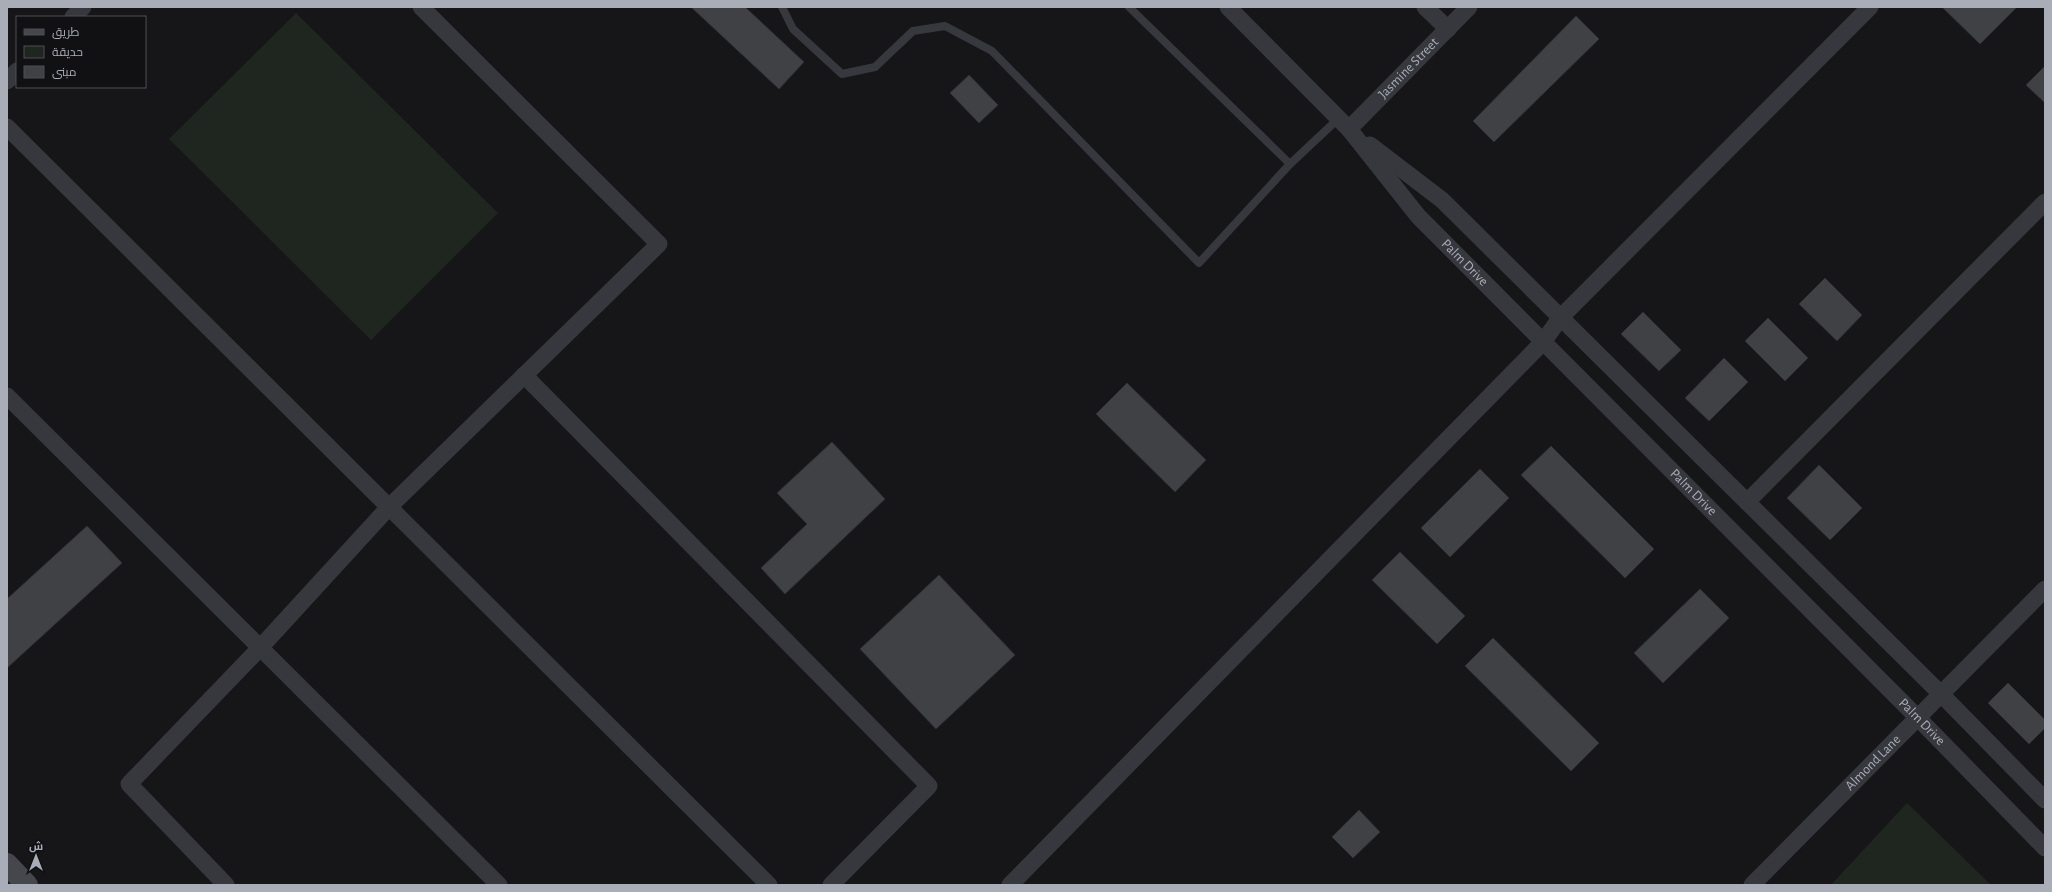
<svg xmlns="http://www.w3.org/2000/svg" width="2052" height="892" viewBox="0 0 2052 892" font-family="'Alegreya Sans',Cairo,sans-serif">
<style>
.green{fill:#1e261f}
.building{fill:#404145;stroke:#303034}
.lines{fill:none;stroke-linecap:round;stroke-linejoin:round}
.service{stroke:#37383d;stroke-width:8}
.minor{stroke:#37383d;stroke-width:17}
.secondary{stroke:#45474d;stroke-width:22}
.labels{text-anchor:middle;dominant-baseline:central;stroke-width:3;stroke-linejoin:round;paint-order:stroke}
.street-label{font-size:14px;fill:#a8adb8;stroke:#111113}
</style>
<rect width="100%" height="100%" fill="#161618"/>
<g class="green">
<path d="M296 13 498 213 371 340 169 139Z"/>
<path d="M1907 803 1991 885H1831Z"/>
</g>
<g class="building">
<path d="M691 7H745L804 62 779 89Z"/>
<path d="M1942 7H2017L1980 44Z"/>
<path d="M1576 16 1599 39 1494 142 1473 121Z"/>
<path d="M2045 66V103L2026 85Z"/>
<path d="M969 75 998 105 979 123 950 93Z"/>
<path d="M1825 278 1862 315 1837 341 1799 304Z"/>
<path d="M1643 312 1681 350 1659 371 1621 334Z"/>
<path d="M1768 318 1808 358 1785 381 1745 341Z"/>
<path d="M1724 358 1748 382 1709 421 1685 398Z"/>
<path d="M1127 383 1206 460 1175 492 1096 414Z"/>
<path d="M832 442 885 499 785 594 761 568 807 524 777 493Z"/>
<path d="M1551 446 1654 549 1625 578 1521 475Z"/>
<path d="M1819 465 1862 508 1830 540 1787 498Z"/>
<path d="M1480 469 1509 498 1450 557 1421 528Z"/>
<path d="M87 526 122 563 7 668V599Z"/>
<path d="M1400 552 1465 616 1437 644 1372 580Z"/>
<path d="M939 575 1015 655 936 729 860 649Z"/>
<path d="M1700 589 1729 618 1663 683 1634 653Z"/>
<path d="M1493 638 1599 743 1571 771 1465 666Z"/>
<path d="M2008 683 2045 720V728L2029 744 1988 703Z"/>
<path d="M1359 810 1380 832 1353 858 1332 837Z"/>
</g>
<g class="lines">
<g class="service">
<path d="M782 7 793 29 842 74 875 67 913 31 945 26 992 51 1199 263 1290 164 1338 119"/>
<path d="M1129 7 1290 164"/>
</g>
<g class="minor">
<path id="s1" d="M1228 7 1349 129 1418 216 1918 718 2045 848"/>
<path d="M1425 7 1448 29"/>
<path d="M73 17 83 7"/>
<path d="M7 81 17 71"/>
<path d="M7 127 769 885"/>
<path id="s2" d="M1349 129 1469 7"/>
<path d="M1370 145 1442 200 1941 694 2045 800"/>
<path d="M524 375 929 786 831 885"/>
<path d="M7 396 499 885"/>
<path d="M1747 502 2045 202"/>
<path d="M226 885 129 784 259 649 389 507 659 244 421 7"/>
<path d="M1010 885 1543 342 1561 317 1870 7"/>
<path id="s3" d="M1752 885 2045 589"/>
</g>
<path class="secondary" d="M7 864 27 885"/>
</g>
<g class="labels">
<g class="street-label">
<text stroke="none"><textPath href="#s2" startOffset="85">Jasmine Street</textPath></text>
<text stroke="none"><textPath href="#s1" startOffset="349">Palm Drive</textPath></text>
<text stroke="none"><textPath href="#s1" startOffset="673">Palm Drive</textPath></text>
<text stroke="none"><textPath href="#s1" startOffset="997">Palm Drive</textPath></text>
<text stroke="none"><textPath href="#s3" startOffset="172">Almond Lane</textPath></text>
</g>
</g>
<rect width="2052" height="892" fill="none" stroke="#a8adb8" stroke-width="16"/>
<rect x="16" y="16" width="130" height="72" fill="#111113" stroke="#4d4f55"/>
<rect x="24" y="29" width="20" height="6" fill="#45474d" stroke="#4d4f55"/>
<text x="52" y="36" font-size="12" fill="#a8adb8">طريق</text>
<rect x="24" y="46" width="20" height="12" fill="#1e261f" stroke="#4d4f55"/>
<text x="52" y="56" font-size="12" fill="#a8adb8">حديقة</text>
<rect x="24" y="66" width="20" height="12" fill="#404145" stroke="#4d4f55"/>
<text x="52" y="76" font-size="12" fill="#a8adb8">مبنى</text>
<g transform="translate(36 856)" stroke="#111113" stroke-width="3" paint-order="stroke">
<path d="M0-3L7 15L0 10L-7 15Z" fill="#a8adb8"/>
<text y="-6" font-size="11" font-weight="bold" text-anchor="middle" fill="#a8adb8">ش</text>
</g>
</svg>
